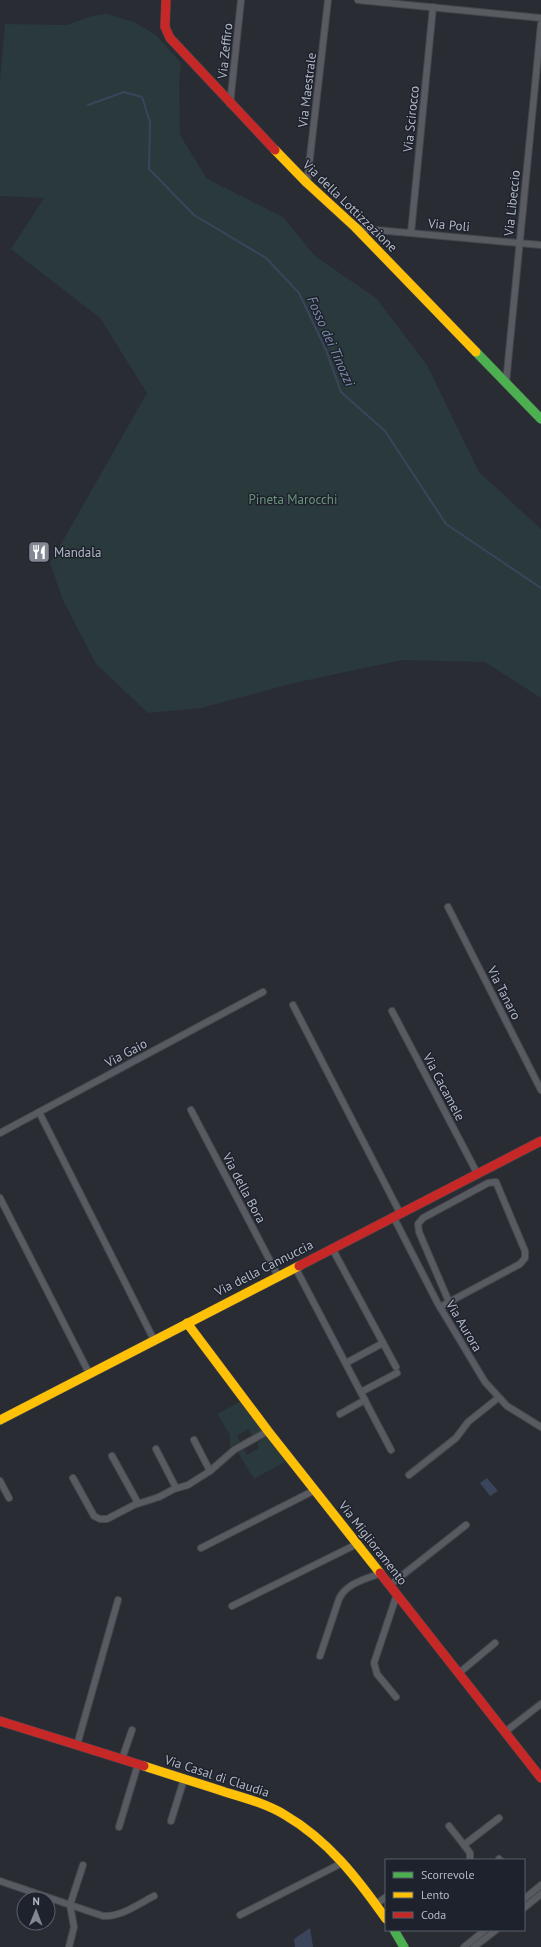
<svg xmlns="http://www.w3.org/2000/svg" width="541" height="1947" viewBox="0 0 541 1947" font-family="'PT Sans',sans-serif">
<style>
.green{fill:#2a393c}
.water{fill:#3a455c}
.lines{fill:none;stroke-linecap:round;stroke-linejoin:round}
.stream{stroke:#3a455c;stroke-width:2}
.street-casing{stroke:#45474c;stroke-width:8}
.fast-casing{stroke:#45474c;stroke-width:10}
.slow-casing{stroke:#45474c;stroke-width:10}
.jam-casing{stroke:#45474c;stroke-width:10}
.street{stroke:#595b62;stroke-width:6}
.fast{stroke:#4caf50;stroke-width:9}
.slow{stroke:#ffc107;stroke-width:9}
.jam{stroke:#c62828;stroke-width:9}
.labels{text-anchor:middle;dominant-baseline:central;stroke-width:3;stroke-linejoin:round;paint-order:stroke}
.street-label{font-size:13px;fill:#b3b8c5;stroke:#1d222d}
.park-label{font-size:13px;fill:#6d937a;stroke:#1d222d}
.poi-label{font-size:13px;fill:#b3b8c5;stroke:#1d222d;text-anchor:start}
.water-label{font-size:14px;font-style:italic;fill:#7e8caa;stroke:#1d222d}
</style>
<rect width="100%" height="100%" fill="#292c33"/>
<g class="green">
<path d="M107 14 134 22 156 35 181 63 179 81 180 135 207 179 283 217 315 256 376 298 427 365 479 472 541 529V698L485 662 402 660 294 683 201 708 148 713 96 664 63 600 50 563 147 393 100 318 11 249 44 198 0 196V81L5 24 67 25 92 16Z"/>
<path d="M240 1402 262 1431 253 1436 248 1429 237 1436 240 1442 230 1447V1435L217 1414Z"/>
<path d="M267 1436 286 1461 254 1479 238 1453 244 1449 247 1455 259 1448 257 1443Z"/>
</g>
<g class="water">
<path d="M487 1478 498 1491 490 1496 480 1483Z"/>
<path d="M310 1928 313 1947H295L294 1939Z"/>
</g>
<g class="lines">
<path class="stream" d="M88 105 124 92 142 97 150 122 149 169 194 215 266 258 299 293 326 350 341 392 385 431 446 524 541 588"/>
<g class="street-casing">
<g id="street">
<path d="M358 0 541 18"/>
<path d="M230 104 241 0"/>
<path d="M307 183 328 0"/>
<path d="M355 228 541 245"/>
<path d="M411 233 433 7"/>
<path d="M506 383 541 24"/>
<path d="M448 907 541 1090"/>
<path d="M293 1005 400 1213"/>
<path d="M392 1011 477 1173"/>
<path d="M191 1110 278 1276"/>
<path d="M39 1112 154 1340"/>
<path d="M0 1133 263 992"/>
<path d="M0 1198 89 1373"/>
<path d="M393 1216 437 1302 485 1382 507 1406 541 1427"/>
<path d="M332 1248 396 1367"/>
<path d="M295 1267 391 1450"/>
<path d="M440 1307 449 1302 520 1264 525 1258V1251L496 1182 488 1183 423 1218 418 1224 419 1232 449 1302"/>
<path d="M346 1363 383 1343"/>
<path d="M361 1392 397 1373"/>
<path d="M340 1414 365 1400"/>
<path d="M194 1440 210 1471"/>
<path d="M156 1449 176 1488"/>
<path d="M112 1456 138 1503"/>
<path d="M409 1475 456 1438 468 1422 498 1398"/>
<path d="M73 1478 94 1516 100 1519H107L134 1505 159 1497 174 1489 188 1485 210 1471 234 1450 268 1431"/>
<path d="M0 1481 9 1498"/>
<path d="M201 1548 315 1490"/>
<path d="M390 1585 466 1525"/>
<path d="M232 1606 357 1544"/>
<path d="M320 1656 339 1599C346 1583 366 1579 381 1573"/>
<path d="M459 1673 495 1643"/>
<path d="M396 1697 377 1674 374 1663 397 1594"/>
<path d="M505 1732 541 1704"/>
<path d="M77 1745 118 1600"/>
<path d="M122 1759 132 1730"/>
<path d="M171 1821 184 1779"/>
<path d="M449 1826 464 1845"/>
<path d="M119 1827 138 1764"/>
<path d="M499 1859 500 1860"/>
<path d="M470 1860V1853L464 1845 499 1818"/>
<path d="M0 1881 103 1916C122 1917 138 1904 154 1896"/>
<path d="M524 1899 541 1885"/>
<path d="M376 1904 386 1897"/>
<path d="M524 1908 541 1894"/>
<path d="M240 1915 342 1863"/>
<path d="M69 1947 74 1927 70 1905 83 1865"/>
<path d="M464 1947 485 1930"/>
<path d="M474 1947 496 1930"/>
</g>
</g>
<g class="fast-casing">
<g id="fast">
<path d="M476 352 541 419"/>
<path d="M394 1930 404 1947"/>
</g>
</g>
<g class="slow-casing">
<g id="slow">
<path d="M275 150 307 183 355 227 476 352"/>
<path d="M187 1323 268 1431 380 1573"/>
<path d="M0 1420 299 1266"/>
<path d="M144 1766C171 1775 198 1783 225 1792 245 1798 267 1804 285 1815 328 1840 358 1879 386 1919"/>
</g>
</g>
<g class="jam-casing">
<g id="jam">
<path d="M166 0 165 27 170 38 275 150"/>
<path d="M299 1266 541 1141"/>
<path d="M380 1573 541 1778"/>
<path d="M0 1721 144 1766"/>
</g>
</g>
<use href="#street" class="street"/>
<use href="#fast" class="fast"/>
<use href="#slow" class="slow"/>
<use href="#jam" class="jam"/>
</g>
<defs>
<g id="restaurant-square" transform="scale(1.15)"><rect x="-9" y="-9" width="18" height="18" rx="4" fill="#838792" stroke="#1d222d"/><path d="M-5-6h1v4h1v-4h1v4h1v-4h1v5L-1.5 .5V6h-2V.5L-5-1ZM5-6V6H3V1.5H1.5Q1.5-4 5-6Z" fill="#fff"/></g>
</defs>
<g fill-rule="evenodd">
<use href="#restaurant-square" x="39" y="552"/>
</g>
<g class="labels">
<g class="street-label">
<text transform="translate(225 51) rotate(-84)">Via Zeffiro</text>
<text transform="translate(307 90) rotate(-83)">Via Maestrale</text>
<text transform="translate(411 119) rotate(-84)">Via Scirocco</text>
<text transform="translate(512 203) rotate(-84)">Via Libeccio</text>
<text transform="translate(350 206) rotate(44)">Via della Lottizzazione</text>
<text transform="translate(449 225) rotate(5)">Via Poli</text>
<text transform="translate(504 993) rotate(63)">Via Tanaro</text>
<text transform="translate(126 1053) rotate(-28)">Via Gaio</text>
<text transform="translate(444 1087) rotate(62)">Via Cacamele</text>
<text transform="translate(244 1188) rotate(62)">Via della Bora</text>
<text transform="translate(264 1268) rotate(-27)">Via della Cannuccia</text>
<text transform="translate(464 1326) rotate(59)">Via Aurora</text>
<text transform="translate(373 1543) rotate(52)">Via Miglioramento</text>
<text transform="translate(217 1776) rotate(18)">Via Casal di Claudia</text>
</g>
<g class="park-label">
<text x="293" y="499">Pineta Marocchi</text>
</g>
<g class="poi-label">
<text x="54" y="552">Mandala</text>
</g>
<g class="water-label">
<text transform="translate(331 341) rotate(66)">Fosso dei Tinozzi</text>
</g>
</g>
<rect x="385" y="1859" width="140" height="72" fill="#1d222d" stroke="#595e6a"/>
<rect x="393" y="1872" width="20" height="6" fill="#4caf50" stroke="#595e6a"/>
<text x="421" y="1879" font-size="12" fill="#b3b8c5">Scorrevole</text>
<rect x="393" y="1892" width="20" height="6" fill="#ffc107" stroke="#595e6a"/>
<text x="421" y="1899" font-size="12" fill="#b3b8c5">Lento</text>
<rect x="393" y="1912" width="20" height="6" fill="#c62828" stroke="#595e6a"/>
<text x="421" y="1919" font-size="12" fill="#b3b8c5">Coda</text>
<g transform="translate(36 1911) rotate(1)"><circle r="19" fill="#1d222d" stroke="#595e6a"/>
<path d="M0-3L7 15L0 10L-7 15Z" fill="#838792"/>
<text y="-6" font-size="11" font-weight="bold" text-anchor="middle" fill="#b3b8c5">N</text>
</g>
</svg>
